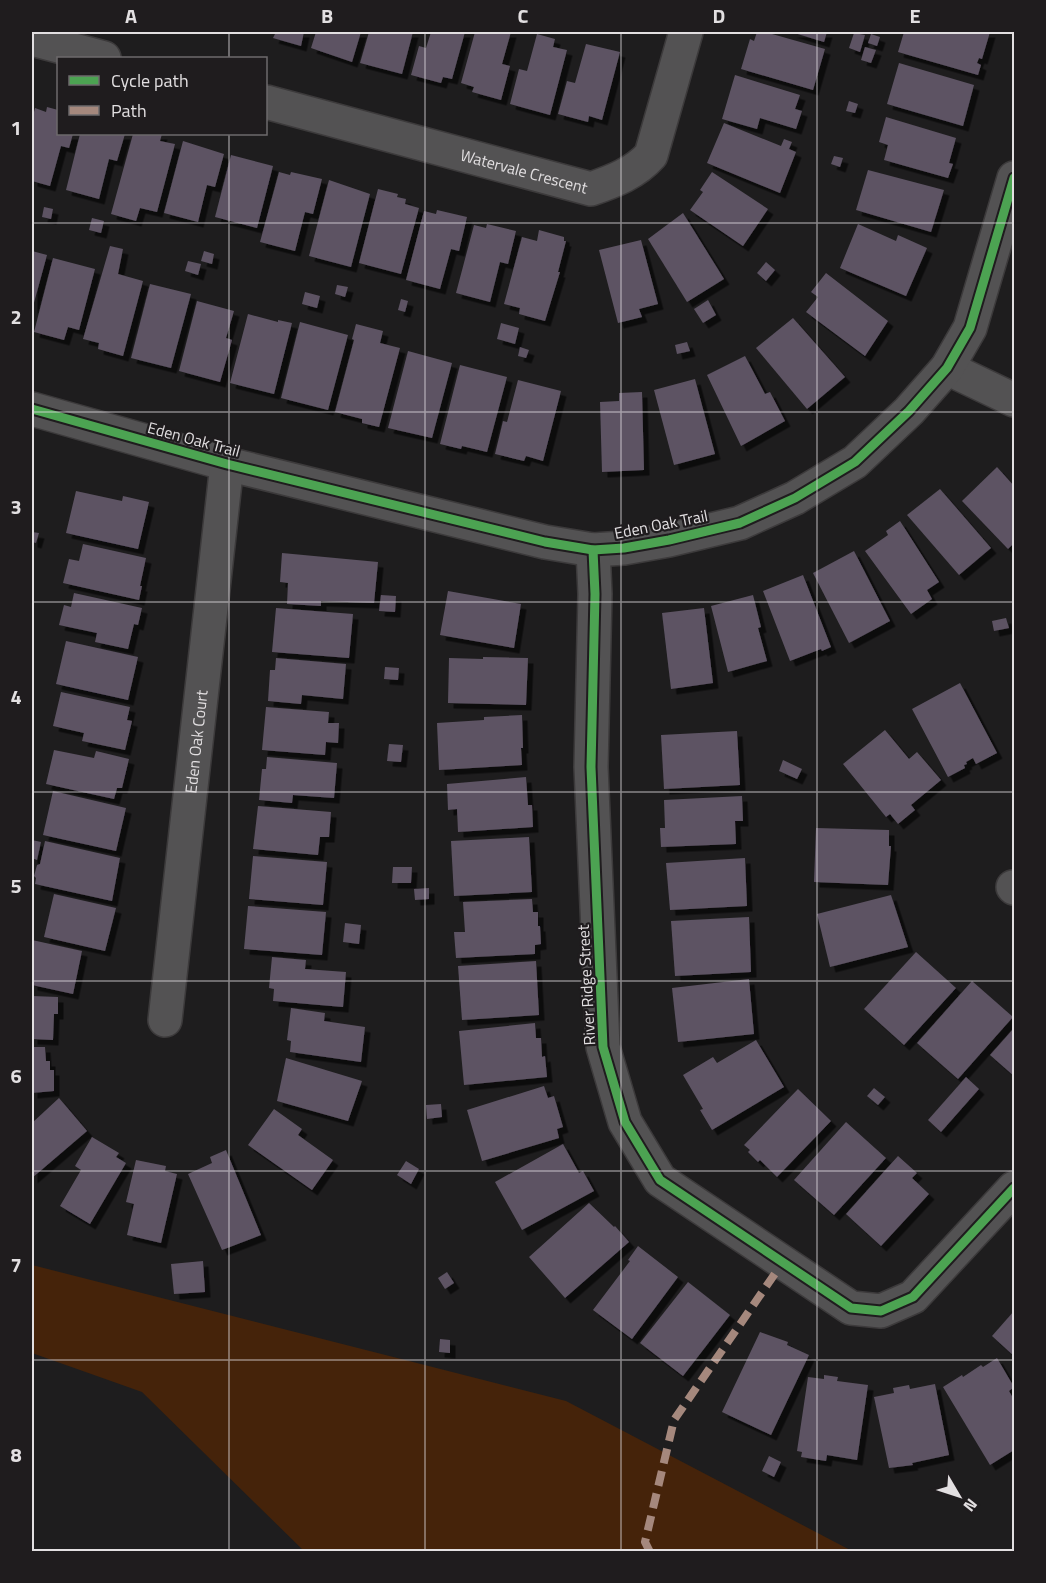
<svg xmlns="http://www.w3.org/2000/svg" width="1046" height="1583" viewBox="0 0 1046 1583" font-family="'Titillium Web',sans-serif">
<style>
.green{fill:#45230a}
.building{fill:#5d5363;filter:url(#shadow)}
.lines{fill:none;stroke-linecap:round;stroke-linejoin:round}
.minor-casing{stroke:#3c3a3b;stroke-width:36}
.minor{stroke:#535253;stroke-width:33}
.quiet{stroke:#a5887d;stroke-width:8;stroke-dasharray:15 8;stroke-linecap:butt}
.cycleway-casing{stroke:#1f1c1e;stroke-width:13}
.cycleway{stroke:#4ca352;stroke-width:9}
.grid{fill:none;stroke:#e2dfe1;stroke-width:1.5;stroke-opacity:0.55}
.labels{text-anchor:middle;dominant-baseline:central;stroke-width:4.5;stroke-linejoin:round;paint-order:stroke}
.street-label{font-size:16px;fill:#e2dfe1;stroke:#1f1c1e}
.neatline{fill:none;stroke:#e2dfe1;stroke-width:2}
.grid-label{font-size:20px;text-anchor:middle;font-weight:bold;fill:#e2dfe1}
</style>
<defs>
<filter id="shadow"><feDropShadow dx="5.5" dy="5.5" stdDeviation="0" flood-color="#0009"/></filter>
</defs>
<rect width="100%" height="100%" fill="#1e1d1e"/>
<path class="green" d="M32 1265 566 1401 852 1551H304L142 1392 32 1353Z"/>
<g class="building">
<path d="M268 32H304L301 46 273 38 275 34Z"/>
<path d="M316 32H361L352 62 311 48Z"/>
<path d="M369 32H413L402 74 360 63Z"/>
<path d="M431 32H465L452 79 443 77 441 83 411 75 419 46 426 48Z"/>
<path d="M475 32H511L502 64 510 66 501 100 472 92 474 87 461 83Z"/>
<path d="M757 32H765L825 49 813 90 741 69 750 39 754 41Z"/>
<path d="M791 32H827L824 42Z"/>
<path d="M904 32H990L982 59 979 58 977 63 981 65 978 75 898 52Z"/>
<path d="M854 33 865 35 860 52 849 48Z"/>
<path d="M537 34 555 39 553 47 567 50 550 115 510 104 519 69 527 71Z"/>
<path d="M871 34 880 37 877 46 868 43Z"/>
<path d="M586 44 620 52 602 120 589 116 588 122 558 114 567 81 575 83Z"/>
<path d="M865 47 876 50 871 63 861 60Z"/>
<path d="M899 63 974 85 963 126 887 104Z"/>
<path d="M735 75 800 95 795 109 802 111 796 129 760 118 757 129 722 119Z"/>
<path d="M849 101 858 104 855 113 846 111Z"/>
<path d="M47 107 58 110V134H73L69 148 61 146 50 186 32 181V120L35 108 46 112Z"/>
<path d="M886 117 956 138 949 163 953 164 948 178 884 160 888 145 879 142Z"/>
<path d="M724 123 781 146 784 139 792 142 789 149 796 152 780 193 707 163Z"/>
<path d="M80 134H125L117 161 109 159 99 199 66 190Z"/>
<path d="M133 134H162L160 141 175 144 157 212 140 208 136 221 111 214Z"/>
<path d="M183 141 224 154 215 187 207 185 198 222 164 213Z"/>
<path d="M231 155 273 166 257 228 215 217Z"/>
<path d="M834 156 843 158 840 167 831 164Z"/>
<path d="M868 170 944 190 931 232 856 210Z"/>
<path d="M279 172 290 175 291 172 322 179 313 214 305 212 295 251 260 242Z"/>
<path d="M712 172 768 209 743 246 690 210 703 192 700 190Z"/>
<path d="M329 180 370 194 351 267 309 256Z"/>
<path d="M378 189 398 194 397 197 406 199 405 204 419 208 401 274 359 263Z"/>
<path d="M44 207 53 209 51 219 42 217Z"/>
<path d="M437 210 467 217 459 251 451 249 440 289 406 280 424 211 436 214Z"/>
<path d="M683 213 724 279 687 302 648 239Z"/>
<path d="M92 218 104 221 101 233 89 230Z"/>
<path d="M487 224 516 231 508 264 500 262 490 302 456 293 474 225 486 228Z"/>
<path d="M858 224 896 241 898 235 927 248 906 296 840 268Z"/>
<path d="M539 230 564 237V241H566L558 272H560L545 321 519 314 520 308 504 304 522 237 537 241Z"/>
<path d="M641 240 658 304 639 309 642 317 618 323 599 250Z"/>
<path d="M110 246 123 249 118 274 143 281 123 356 98 349 99 343 83 339Z"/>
<path d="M32 251 47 255 32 310Z"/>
<path d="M204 251 214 254 212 264 201 261Z"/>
<path d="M53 258 95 269 79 330 68 327 64 340 34 332Z"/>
<path d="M188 261 201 264 198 275 185 271Z"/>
<path d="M766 262 775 270 766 281 757 273Z"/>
<path d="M826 273 888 321 865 356 806 312 818 297 811 292Z"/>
<path d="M150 284 191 294 171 368 131 358Z"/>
<path d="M337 285 348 287 345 297 335 294Z"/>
<path d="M305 292 320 296 317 308 302 304Z"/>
<path d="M401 299 408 301 405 312 398 310Z"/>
<path d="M708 300 716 315 703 323 694 309Z"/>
<path d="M197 301 234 311 226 338 232 340 220 382 179 371Z"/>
<path d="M248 314 278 322V320L292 323 274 394 230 383Z"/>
<path d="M793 318 845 377 807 409 756 348Z"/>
<path d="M300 322 348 335 328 410 281 398Z"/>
<path d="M501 323 519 328 515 344 497 339Z"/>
<path d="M356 324 383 331 380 343 400 348 379 427 362 423V419L335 412 354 340 352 339Z"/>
<path d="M687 342 690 351 677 354 675 345Z"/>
<path d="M520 347 529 350 526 358 518 356Z"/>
<path d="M408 351 452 363 432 438 388 428Z"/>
<path d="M745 356 765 394 770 392 785 421 741 446 707 375Z"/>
<path d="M460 365 507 377 487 452 462 446 461 449 440 444Z"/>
<path d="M695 379 715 454 674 465 654 390Z"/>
<path d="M518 380 561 391 543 461 526 456 524 461 495 454 503 421 507 422Z"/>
<path d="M642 392 644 470 602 472 600 402 619 401V393Z"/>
<path d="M997 467 1014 486V543L1008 549 962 501Z"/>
<path d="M940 489 991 548 959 575 907 515Z"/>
<path d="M76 491 122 501 123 496 149 502 138 549 66 533Z"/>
<path d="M900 521 939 582 927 590 932 599 911 614 865 551 888 535 886 531Z"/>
<path d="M32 532 39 533 36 543 32 542Z"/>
<path d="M83 544 146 558 140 586H142L139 600 63 583 69 559 79 561Z"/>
<path d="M854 551 890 621 849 643 813 573Z"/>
<path d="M282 553 378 562 374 603 321 601V606L287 604 288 583 280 582Z"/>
<path d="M803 575 831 647 822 651 821 649 790 661 763 591Z"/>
<path d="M448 591 521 604 514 648 440 635Z"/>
<path d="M74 593 142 608 138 625 134 624 128 649 95 642 97 633 59 625 64 605 71 607Z"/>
<path d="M381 595 396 596 395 612 379 611Z"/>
<path d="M753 595 761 627 758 628 767 661 728 672 711 606Z"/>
<path d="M276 608 353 614 349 658 272 652Z"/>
<path d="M704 608 713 683 671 689 662 613Z"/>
<path d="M1006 618 1009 628 994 631 992 621Z"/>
<path d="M66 641 138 657 128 700 56 684Z"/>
<path d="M483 657 528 658 526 705 448 703 449 658 483 659Z"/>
<path d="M276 658 346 664 343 699 302 695 301 704 268 701 270 670H275Z"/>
<path d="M385 667 399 668 398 680 384 679Z"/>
<path d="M960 683 997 753 976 764 973 758 966 762 967 764 964 765 965 768 948 777 912 709Z"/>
<path d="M61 692 130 707 127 720 132 721 125 750 82 741 84 733 53 726Z"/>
<path d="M266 707 329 712 328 723H339L338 743 326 742 325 755 262 750Z"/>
<path d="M522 715 523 748H521L522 765 439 770 437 723 484 720V717Z"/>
<path d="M885 730 909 759 917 752 941 780 911 805 915 810 898 824 890 814 886 817 843 764Z"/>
<path d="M737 731 740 785 664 789 661 735Z"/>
<path d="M389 744 403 745 401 762 387 761Z"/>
<path d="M54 750 94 758 96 751 129 759 122 788H117L114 799 46 784Z"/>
<path d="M267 757 337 763 334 798 293 795 292 803 259 800 262 769H266Z"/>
<path d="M783 760 802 769 797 779 779 771Z"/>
<path d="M526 777 528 805H532L533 827 458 832 457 809 448 810 447 784Z"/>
<path d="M53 791 126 808 116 851 43 835Z"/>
<path d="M742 796 743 821H735L736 844 661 847 660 828H665L664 800Z"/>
<path d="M258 806 331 812 329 837H320L318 855 253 849Z"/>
<path d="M816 828 889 830V846H891L888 885 814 882Z"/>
<path d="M529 837 532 892 454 896 451 841Z"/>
<path d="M32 840 41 842 37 860 32 858Z"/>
<path d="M45 841 120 858 112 901 35 884 36 878 34 876 37 865 40 864Z"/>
<path d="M253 856 327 862 323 905 249 899Z"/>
<path d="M745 858 747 906 670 910 666 863Z"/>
<path d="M393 867H412L411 883H392Z"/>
<path d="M429 888V899L415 900 414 889Z"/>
<path d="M54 894 116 908 105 951 44 937Z"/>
<path d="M891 895 908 947 830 967 817 914Z"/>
<path d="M532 899 533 912H538V926H540L541 944 535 945V954L456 958 454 932H465L463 902Z"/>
<path d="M248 906 326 912 322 955 244 949Z"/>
<path d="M749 917 751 972 675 976 671 921Z"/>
<path d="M345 923 361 925 359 944 343 942Z"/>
<path d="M32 940 82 951 73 994 32 985Z"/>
<path d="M916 952 956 988 904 1045 864 1009Z"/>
<path d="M272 957 306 960 305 969 346 972 343 1007 273 1001 274 989 269 988Z"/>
<path d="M536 961 539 1015 462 1020 458 966Z"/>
<path d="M749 979 754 1034 678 1042 672 988Z"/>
<path d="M972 981 1013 1017 958 1079 917 1043Z"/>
<path d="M32 996 58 997V1014H54L53 1040 32 1039Z"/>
<path d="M291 1008 325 1013 324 1021 365 1027 361 1062 290 1052 291 1041 287 1040Z"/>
<path d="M535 1023 536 1038H541L542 1057 545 1056 547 1077 464 1085 459 1031Z"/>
<path d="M1014 1028V1076L990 1055Z"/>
<path d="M756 1040 784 1087 712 1130 700 1110 703 1109 683 1075 713 1057 717 1063Z"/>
<path d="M32 1047H45L46 1061H50V1070H54V1091L32 1093Z"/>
<path d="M286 1058 362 1081 348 1121 277 1101Z"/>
<path d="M966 1077 979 1089 941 1132 928 1120Z"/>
<path d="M544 1086 548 1098 554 1096 563 1127 557 1129 559 1138 482 1161 467 1110Z"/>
<path d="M874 1088 885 1097 878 1105 867 1096Z"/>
<path d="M798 1089 831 1121 777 1177 760 1160 758 1162 748 1152 750 1150 744 1145Z"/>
<path d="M59 1098 87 1131 32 1178V1123Z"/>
<path d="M441 1104 442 1117 427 1119 426 1105Z"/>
<path d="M274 1109 302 1129 298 1135 333 1160 312 1190 248 1145Z"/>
<path d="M846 1122 886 1158 834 1215 794 1180Z"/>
<path d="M92 1137 119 1153 116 1157 126 1163 90 1224 60 1206 81 1170 75 1166Z"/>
<path d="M563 1144 579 1173 583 1171 594 1191 522 1230 495 1182Z"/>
<path d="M226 1150 261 1235 222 1250 188 1174 212 1163 210 1157Z"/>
<path d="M898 1156 917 1173 912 1178 929 1194 881 1246 846 1214Z"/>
<path d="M136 1160 166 1166 165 1171 177 1174 161 1243 127 1235 134 1204 126 1202Z"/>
<path d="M406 1161 419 1169 411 1184 397 1175Z"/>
<path d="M589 1203 614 1227 615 1226 629 1242 565 1298 529 1257Z"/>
<path d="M638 1246 678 1277 632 1339 593 1310 630 1261 628 1260Z"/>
<path d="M203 1261 205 1292 174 1294 171 1264Z"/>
<path d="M447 1272 454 1283 445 1289 438 1278Z"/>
<path d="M688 1282 730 1315 683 1376 640 1343Z"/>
<path d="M1014 1311V1356L992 1336Z"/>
<path d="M760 1332 788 1342 787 1345 809 1355 771 1435 722 1412Z"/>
<path d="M440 1339 450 1340V1353L439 1352Z"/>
<path d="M997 1358 1014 1387 1009 1391 1014 1400V1450L990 1465 943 1387 962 1375 963 1377 981 1365 983 1367Z"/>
<path d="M824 1375 838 1377 837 1381 868 1385 857 1460 827 1455 826 1461 801 1457 802 1452 797 1451 808 1377 824 1379Z"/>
<path d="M935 1384 949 1455 912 1463 913 1465 889 1468 874 1397 894 1393 893 1388 909 1385 910 1389Z"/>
<path d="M769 1456 781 1462 774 1477 762 1471Z"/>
</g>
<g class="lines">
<g class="minor-casing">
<g id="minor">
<path d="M32 39 104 58"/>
<path id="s1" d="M266 102 591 189C614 181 635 173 651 155L686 32"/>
<path d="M947 368 1014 400"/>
<path d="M32 409 227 464 545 542 593 550 624 548 669 540 740 523 795 498 855 462 909 411 947 368 970 328 1014 178"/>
<path d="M593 550 595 594 591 767 603 1047 625 1122 660 1180 851 1308 881 1311 913 1297 1014 1188"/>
<path d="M1013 887 1014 888"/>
<path id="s2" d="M165 1020 227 464"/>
</g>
</g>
<use href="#minor" class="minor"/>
<path class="quiet" d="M650 1552 645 1542 674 1420 783 1262"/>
<g class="cycleway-casing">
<g id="cycleway">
<path d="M32 409 227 464 545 542 593 550 624 548 669 540 740 523 795 498 855 462 909 411 947 368 970 328 1014 178"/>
<path d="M593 550 595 594 591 767 603 1047 625 1122 660 1180 851 1308 881 1311 913 1297 1014 1188"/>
</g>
</g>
<use href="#cycleway" class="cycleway"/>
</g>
<path class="grid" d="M229 32V58M425 32V1552M621 32V1552M817 32V1552M229 134V1552M32 223H1014M32 412H1014M32 602H1014M32 792H1014M32 981H1014M32 1171H1014M32 1360H1014"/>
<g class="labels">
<g class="street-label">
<text stroke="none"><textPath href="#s1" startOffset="267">Watervale Crescent</textPath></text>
<text transform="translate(194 439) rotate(15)">Eden Oak Trail</text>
<text transform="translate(661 524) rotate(-11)">Eden Oak Trail</text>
<text stroke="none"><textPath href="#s2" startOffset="280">Eden Oak Court</textPath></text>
<text transform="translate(586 985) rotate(-93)">River Ridge Street</text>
</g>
</g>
<rect width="1046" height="1583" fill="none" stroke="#1f1c1e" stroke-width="66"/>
<rect x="57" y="57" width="210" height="78" fill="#1f1c1e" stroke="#6d6a6c" stroke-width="1.5"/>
<rect x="69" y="76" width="30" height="9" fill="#4ca352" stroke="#6d6a6c" stroke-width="1.5"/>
<text x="111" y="87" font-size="18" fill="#e2dfe1">Cycle path</text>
<rect x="69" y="106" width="30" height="9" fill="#a5887d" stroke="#6d6a6c" stroke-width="1.5"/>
<text x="111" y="117" font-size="18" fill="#e2dfe1">Path</text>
<g transform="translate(959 1496) rotate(129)" stroke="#1f1c1e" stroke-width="4.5" paint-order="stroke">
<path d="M0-4.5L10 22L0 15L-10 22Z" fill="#e2dfe1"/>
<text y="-9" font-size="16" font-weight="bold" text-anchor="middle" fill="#e2dfe1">N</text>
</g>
<rect x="33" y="33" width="980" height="1517" class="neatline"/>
<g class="grid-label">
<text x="131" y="23">A</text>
<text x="327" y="23">B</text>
<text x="523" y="23">C</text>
<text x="719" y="23">D</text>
<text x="915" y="23">E</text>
<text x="16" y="135">1</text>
<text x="16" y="324">2</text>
<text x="16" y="514">3</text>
<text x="16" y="704">4</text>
<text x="16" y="893">5</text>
<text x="16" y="1083">6</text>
<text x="16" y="1272">7</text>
<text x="16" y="1462">8</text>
</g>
</svg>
